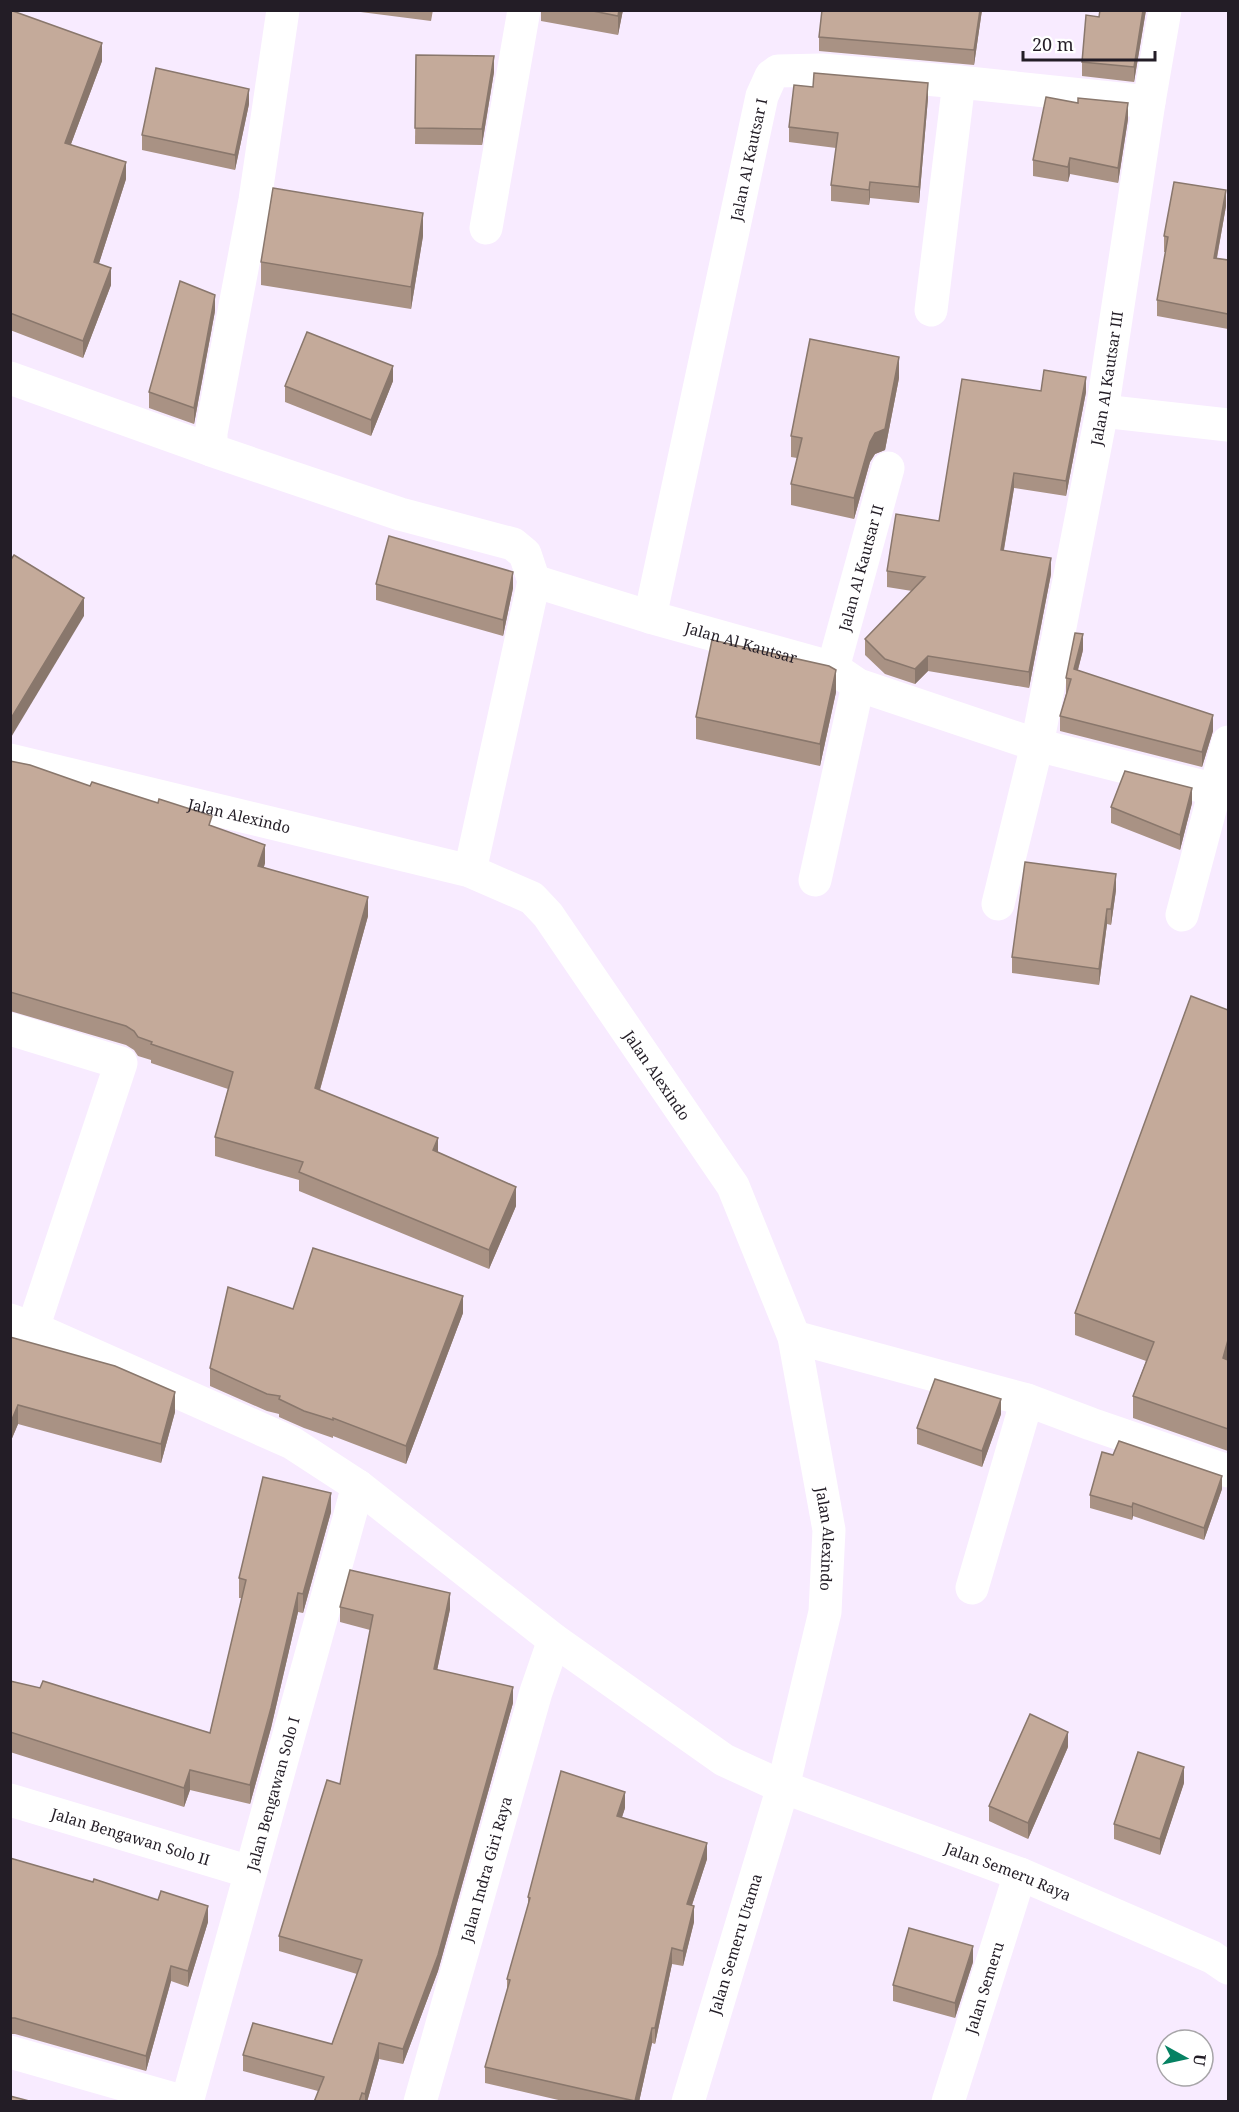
<svg xmlns="http://www.w3.org/2000/svg" width="1239" height="2112" viewBox="0 0 1239 2112" font-family="'Noto Serif',serif">
<style>
.lines{fill:none;stroke-linecap:round;stroke-linejoin:round}
.street{stroke:#fff;stroke-width:33}
.wall{fill:#a99284}
.shaded-wall{fill:#89776c}
.building{fill:#c4aa9a;stroke:#89776c;stroke-width:1.5}
.labels{text-anchor:middle;dominant-baseline:central;stroke-width:5;stroke-linejoin:round;paint-order:stroke}
.street-label{font-size:15px;fill:#231d26;stroke:#fff}
</style>
<rect width="100%" height="100%" fill="#f8ebff"/>
<g class="lines">
<g class="street">
<path d="M283 10 255 200 211 433V450L400 514 513 544 525 554 534 581"/>
<path d="M486 228 524 10"/>
<path d="M931 310 959 82"/>
<path d="M10 378 211 450"/>
<path d="M1102 411 1228 425"/>
<path id="s1" d="M650 617 762 96 771 76 778 71 822 70 959 82 1149 102"/>
<path id="s2" d="M833 668 888 468"/>
<path id="s3" d="M10 760 470 871 532 898 548 915 733 1186 794 1337 829 1530 825 1612 783 1787 688 2102"/>
<path id="s4" d="M470 871 534 581 650 617 833 668 858 685 1037 745 1228 793"/>
<path d="M815 880 858 685"/>
<path id="s5" d="M998 904 1037 745 1102 411 1149 102 1165 10"/>
<path d="M1182 915 1228 742"/>
<path d="M10 1029 121 1063 33 1328"/>
<path id="s6" d="M10 1320 33 1328 292 1443 358 1486 554 1640 724 1760 783 1787 1020 1874 1212 1957 1228 1968"/>
<path d="M794 1337 1027 1400 1091 1424 1228 1471"/>
<path d="M972 1588 1027 1400"/>
<path id="s7" d="M10 1800 250 1872"/>
<path d="M10 2052 185 2102"/>
<path id="s8" d="M187 2102 358 1486"/>
<path id="s9" d="M420 2102 536 1692 554 1640"/>
<path id="s10" d="M948 2102 1020 1874"/>
</g>
</g>
<g class="wall">
<path d="M10 10 102 61 71 144 126 179 99 263 111 285 83 358 10 330Z"/>
<path d="M345 10H433L431 21Z"/>
<path d="M541 10H623L618 35 541 21Z"/>
<path d="M812 10H982L974 65 819 51V37L822 12Z"/>
<path d="M1100 10H1146L1134 82 1082 76V62L1099 17Z"/>
<path d="M416 55 494 72 482 145 415 144Z"/>
<path d="M813 87 928 98 919 203 870 198 869 205 831 201V185L836 148 789 142V127Z"/>
<path d="M249 104 235 170 142 150V135Z"/>
<path d="M1128 119 1118 183 1070 174 1068 182 1033 176V160Z"/>
<path d="M1226 206 1217 258 1228 260V329L1157 316V300L1166 252H1164V236Z"/>
<path d="M423 236 411 309 261 285V262Z"/>
<path d="M215 311 194 424 149 408V392Z"/>
<path d="M899 378 885 450 875 454 870 462 854 519 791 505V484L797 458 791 457V436Z"/>
<path d="M393 381 371 436 285 402V386Z"/>
<path d="M1041 391 1086 392 1066 496 1014 488 1004 550 1051 574 1029 688 928 671 915 684 885 674 865 655V639L912 591 887 587V571L939 521Z"/>
<path d="M376 584 513 588 503 636 376 600Z"/>
<path d="M1083 650 1078 670 1213 731 1202 767 1060 731V716L1066 694V678Z"/>
<path d="M836 692 820 766 696 739V717Z"/>
<path d="M10 761 212 826 265 863 264 867 368 916 320 1090 438 1153 516 1206 489 1269 299 1191V1180L215 1156V1137L228 1089 151 1063V1060L138 1056 134 1050 126 1045 10 1011Z"/>
<path d="M1192 803 1180 850 1111 823V807Z"/>
<path d="M1116 890 1111 925 1107 924 1099 985 1012 973V957Z"/>
<path d="M1228 1010V1451L1133 1418V1396L1146 1361 1075 1335V1313Z"/>
<path d="M293 1309 463 1313 406 1464 333 1436V1438L304 1428 279 1417V1414L267 1411 210 1386V1368Z"/>
<path d="M10 1337 175 1412 161 1463 18 1424 10 1443Z"/>
<path d="M1001 1414 982 1467 917 1444V1428Z"/>
<path d="M1222 1489 1204 1540 1133 1516 1132 1520 1090 1508V1495Z"/>
<path d="M331 1512 303 1613 298 1612 271 1728 250 1804 190 1790 184 1807 10 1752V1681L210 1733 242 1598H239V1578Z"/>
<path d="M340 1607 450 1609 437 1670 513 1703 438 1971 403 2064 379 2059 367 2102H314L318 2091 243 2071V2055L332 2044 357 1974 279 1951V1936L340 1784 370 1630 340 1622Z"/>
<path d="M1068 1747 1028 1839 989 1821V1806Z"/>
<path d="M1184 1783 1160 1855 1114 1839V1824Z"/>
<path d="M625 1808 622 1817 707 1859 692 1905 694 1922 683 1966 672 1964 655 2044 652 2043 639 2102H567L485 2083V2067L507 1993V1979L528 1907V1897Z"/>
<path d="M10 1858 208 1922 188 1987 171 1981 146 2071 15 2034H10Z"/>
<path d="M973 1962 955 2018 893 2001V1985Z"/>
</g>
<g class="shaded-wall">
<path d="M619 10H623L618 35V16Z"/>
<path d="M980 10H982L974 65V50Z"/>
<path d="M1143 10H1146L1134 82V67Z"/>
<path d="M102 43V61L65 160V143Z"/>
<path d="M494 56V72L482 145V129Z"/>
<path d="M928 83V98L919 203V187Z"/>
<path d="M249 89V104L235 170V155Z"/>
<path d="M1128 103V119L1118 183V168Z"/>
<path d="M1070 158V174L1068 182V167Z"/>
<path d="M126 162V179L94 279V262Z"/>
<path d="M870 182V198L869 205V190Z"/>
<path d="M1226 190V206L1214 273V258Z"/>
<path d="M423 213V236L411 309V287Z"/>
<path d="M111 268V285L83 358V341Z"/>
<path d="M215 295V311L194 424V408Z"/>
<path d="M899 357V378L885 450 875 454 870 462 854 519V498L870 442Z"/>
<path d="M393 366V381L371 436V420Z"/>
<path d="M1086 377V392L1066 496V481Z"/>
<path d="M1014 473V488L1001 566V550Z"/>
<path d="M1051 558V574L1029 688V672Z"/>
<path d="M513 572V588L503 636V620Z"/>
<path d="M84 598V616L10 739V720Z"/>
<path d="M1083 634V650L1074 684V669Z"/>
<path d="M928 656V671L915 684V669Z"/>
<path d="M836 670V692L820 766V744Z"/>
<path d="M1213 715V731L1202 767V752Z"/>
<path d="M1192 788V803L1180 850V835Z"/>
<path d="M265 845V863L258 885V866Z"/>
<path d="M1116 874V890L1111 925V909Z"/>
<path d="M368 897V916L315 1107V1088Z"/>
<path d="M1107 909V924L1099 985V969Z"/>
<path d="M438 1138V1157L433 1150Z"/>
<path d="M516 1187V1206L489 1269V1250Z"/>
<path d="M463 1296V1313L406 1464V1446Z"/>
<path d="M1228 1340V1362L1223 1358Z"/>
<path d="M175 1392V1412L161 1463V1444Z"/>
<path d="M1001 1399V1414L982 1467V1451Z"/>
<path d="M18 1405V1424L10 1443V1424Z"/>
<path d="M1222 1476V1489L1204 1540V1528Z"/>
<path d="M331 1493V1512L303 1613V1594Z"/>
<path d="M1133 1503V1516L1132 1520V1507Z"/>
<path d="M298 1593V1612L271 1728 250 1804V1785Z"/>
<path d="M450 1593V1609L434 1685V1669Z"/>
<path d="M513 1687V1703L438 1971 403 2064V2049Z"/>
<path d="M1068 1732V1747L1028 1839V1823Z"/>
<path d="M1184 1767V1783L1160 1855V1839Z"/>
<path d="M190 1770V1790L184 1807V1788Z"/>
<path d="M625 1792V1808L617 1832V1816Z"/>
<path d="M707 1843V1859L687 1920V1904Z"/>
<path d="M208 1906V1922L188 1987V1971Z"/>
<path d="M694 1906V1922L683 1966V1951Z"/>
<path d="M973 1946V1962L955 2018V2003Z"/>
<path d="M672 1948V1964L655 2044V2028Z"/>
<path d="M171 1966V1981L146 2071V2056Z"/>
<path d="M652 2028V2043L639 2102H635Z"/>
<path d="M379 2043V2059L367 2102H365V2094Z"/>
</g>
<g class="building">
<path d="M10 10 102 43 65 143 126 162 94 262 111 268 83 341 10 313Z"/>
<path d="M588 10H619L618 16Z"/>
<path d="M822 10H980L974 50 819 37Z"/>
<path d="M1100 10H1143L1134 67 1082 62 1086 15 1099 17Z"/>
<path d="M416 55 494 56 482 129 415 128Z"/>
<path d="M156 68 249 89 235 155 142 135Z"/>
<path d="M814 73 928 83 919 187 870 182 869 190 831 185 838 133 789 127 794 85 813 87Z"/>
<path d="M1046 97 1078 103V98L1128 103 1118 168 1070 158 1068 167 1033 160Z"/>
<path d="M1174 182 1226 190 1214 258 1228 260V314L1157 300 1168 237 1164 236Z"/>
<path d="M273 188 423 213 411 287 261 262Z"/>
<path d="M180 281 215 295 194 408 149 392Z"/>
<path d="M307 332 393 366 371 420 285 386Z"/>
<path d="M810 339 899 357 885 429 875 433 870 442 854 498 791 484 802 438 791 436Z"/>
<path d="M1044 370 1086 377 1066 481 1014 473 1001 550 1051 558 1029 672 928 656 915 669 885 659 865 639 925 577 887 571 896 514 939 521 962 379 1041 391Z"/>
<path d="M389 536 513 572 503 620 376 584Z"/>
<path d="M14 555 84 598 10 720V561Z"/>
<path d="M1075 633 1083 634 1074 669 1213 715 1202 752 1060 716 1071 679 1066 678Z"/>
<path d="M712 640 829 666 836 670 820 744 696 717Z"/>
<path d="M10 761 30 765 90 786 92 782 158 803 159 799 212 816 209 825 265 845 258 866 368 897 315 1088 438 1138 433 1150 516 1187 489 1250 299 1172 303 1162 215 1137 233 1072 151 1044 152 1042 138 1037 134 1031 126 1026 10 992Z"/>
<path d="M1125 771 1192 788 1180 835 1111 807Z"/>
<path d="M1025 862 1116 874 1111 909H1107L1099 969 1012 957Z"/>
<path d="M1191 996 1228 1010V1340L1223 1358 1228 1360V1429L1133 1396 1154 1342 1075 1313Z"/>
<path d="M313 1248 463 1296 406 1446 333 1418V1420L304 1411 279 1399 280 1396 267 1394 210 1368 228 1287 293 1309Z"/>
<path d="M10 1337 115 1366 175 1392 161 1444 18 1405 10 1424Z"/>
<path d="M935 1379 1001 1399 982 1451 917 1428Z"/>
<path d="M1119 1441 1222 1476 1204 1528 1133 1503 1132 1507 1090 1495 1102 1452 1113 1455Z"/>
<path d="M263 1477 331 1493 303 1594 298 1593 271 1708 250 1785 190 1770 184 1788 10 1732V1681L40 1688 43 1681 210 1733 246 1580 239 1578Z"/>
<path d="M350 1570 450 1593 434 1669 513 1687 438 1955 403 2049 379 2043 365 2094 362 2093 359 2102H314L324 2077 243 2055 253 2023 332 2044 362 1960 279 1936 327 1780 340 1784 373 1615 340 1607Z"/>
<path d="M1030 1714 1068 1732 1028 1823 989 1806Z"/>
<path d="M1138 1752 1184 1767 1160 1839 1114 1824Z"/>
<path d="M561 1771 625 1792 617 1816 707 1843 687 1904 694 1906 683 1951 672 1948 655 2028H652L635 2101 485 2067 510 1980 507 1979 530 1898 528 1897Z"/>
<path d="M10 1858 93 1882 94 1879 158 1900 161 1891 208 1906 188 1971 171 1966 146 2056 15 2018H10Z"/>
<path d="M909 1928 973 1946 955 2003 893 1985Z"/>
<path d="M10 2096 33 2102H10Z"/>
</g>
<g class="labels">
<g class="street-label">
<text stroke="none"><textPath href="#s1" startOffset="468">Jalan Al Kautsar I</textPath></text>
<text stroke="none"><textPath href="#s5" startOffset="537">Jalan Al Kautsar III</textPath></text>
<text stroke="none"><textPath href="#s2" startOffset="104">Jalan Al Kautsar II</textPath></text>
<text stroke="none"><textPath href="#s4" startOffset="513">Jalan Al Kautsar</textPath></text>
<text stroke="none"><textPath href="#s3" startOffset="236">Jalan Alexindo</textPath></text>
<text stroke="none"><textPath href="#s3" startOffset="758">Jalan Alexindo</textPath></text>
<text stroke="none"><textPath href="#s3" startOffset="1260">Jalan Alexindo</textPath></text>
<text stroke="none"><textPath href="#s8" startOffset="320">Jalan Bengawan Solo I</textPath></text>
<text stroke="none"><textPath href="#s7" startOffset="126">Jalan Bengawan Solo II</textPath></text>
<text stroke="none"><textPath href="#s9" startOffset="242">Jalan Indra Giri Raya</textPath></text>
<text stroke="none"><textPath href="#s6" startOffset="1149">Jalan Semeru Raya</textPath></text>
<text transform="translate(735 1944) rotate(-73)">Jalan Semeru Utama</text>
<text stroke="none"><textPath href="#s10" startOffset="120">Jalan Semeru</textPath></text>
</g>
</g>
<rect width="1239" height="2112" fill="none" stroke="#231d26" stroke-width="24"/>
<g transform="translate(1185 2058) rotate(98)"><circle r="28" fill="#ffffff" stroke="#a7a5a8" stroke-width="1.5"/>
<path d="M0-4.5L10 22L0 15L-10 22Z" fill="#068263"/>
<text y="-9" font-size="16" font-weight="bold" text-anchor="middle" fill="#231d26">U</text>
</g>
<path d="M1023 51v9h132v-9" fill="none" stroke="#231d26" stroke-width="3"/>
<text x="1032" y="51" font-size="18" fill="#231d26" stroke="#ffffff" stroke-width="4.5" paint-order="stroke">20 m</text>
</svg>
